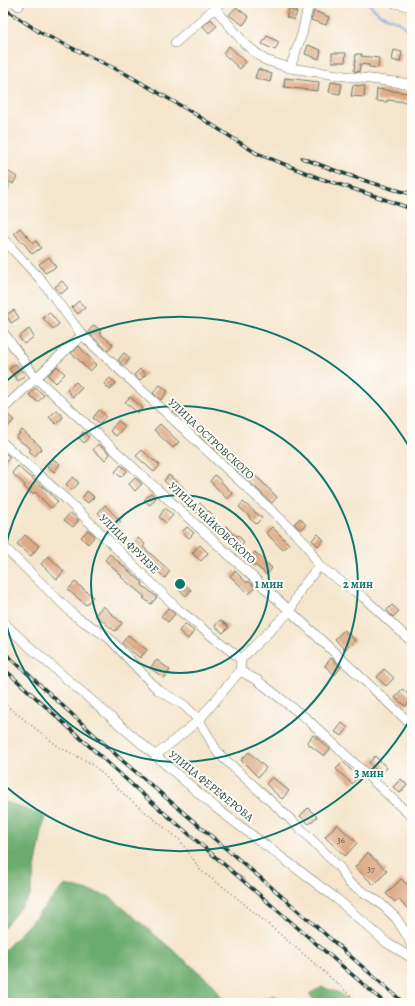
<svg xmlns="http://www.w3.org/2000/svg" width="415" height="1006" viewBox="0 0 415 1006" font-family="Alegreya,serif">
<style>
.forest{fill:#6cac6e;stroke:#467451}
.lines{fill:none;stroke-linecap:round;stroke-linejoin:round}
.stream{stroke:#6ba7dc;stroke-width:2}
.building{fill:#deaa86}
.minor-casing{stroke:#6a7869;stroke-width:10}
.path{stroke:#6a7869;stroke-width:1.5;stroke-dasharray:1 3;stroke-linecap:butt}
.minor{stroke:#fff;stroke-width:9}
.rail-casing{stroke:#1f3d34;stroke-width:3.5}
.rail{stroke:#fdfcf7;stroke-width:2;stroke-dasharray:6;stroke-linecap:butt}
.ring{fill:none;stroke:#0f766e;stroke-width:2}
.labels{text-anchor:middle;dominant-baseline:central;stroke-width:4;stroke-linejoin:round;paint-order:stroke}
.number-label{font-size:9px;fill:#4f5848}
.street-label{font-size:11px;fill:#1f3d34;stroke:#fdfcf7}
.centre{fill:#0f766e;stroke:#fdfcf7;stroke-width:2}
.ring-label{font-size:12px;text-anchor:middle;font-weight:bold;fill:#0f766e;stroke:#fdfcf7;stroke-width:4;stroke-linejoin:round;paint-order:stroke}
</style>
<rect width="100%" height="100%" fill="#fdfcf7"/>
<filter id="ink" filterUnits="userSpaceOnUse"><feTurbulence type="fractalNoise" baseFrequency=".025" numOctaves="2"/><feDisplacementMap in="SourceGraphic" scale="8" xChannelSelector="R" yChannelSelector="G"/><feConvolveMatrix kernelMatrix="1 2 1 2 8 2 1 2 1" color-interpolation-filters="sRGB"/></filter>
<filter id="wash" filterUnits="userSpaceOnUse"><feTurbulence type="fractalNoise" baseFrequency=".012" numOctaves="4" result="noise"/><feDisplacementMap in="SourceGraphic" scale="16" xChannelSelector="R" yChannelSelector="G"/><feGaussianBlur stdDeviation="0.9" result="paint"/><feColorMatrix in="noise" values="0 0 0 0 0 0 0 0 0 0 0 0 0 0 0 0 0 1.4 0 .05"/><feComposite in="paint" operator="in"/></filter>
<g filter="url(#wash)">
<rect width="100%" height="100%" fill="#f5e5cc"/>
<g class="forest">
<path d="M3 801 45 816 30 896 3 928Z"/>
<path d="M65 885 109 896 213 984 225 1003H3V952Z"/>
<path d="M322 987 340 993 352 1003H317L309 994Z"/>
<path d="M274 995 285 1003H253H254Z"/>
</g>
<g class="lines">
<path class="stream" d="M368 3 379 14 399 22 412 32"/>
</g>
<g id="blocks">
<g class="building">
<path d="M236 7 249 17 243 25 229 15Z"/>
<path d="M289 9 297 12 294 20 286 17Z"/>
<path d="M314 11 329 17 326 25 311 20Z"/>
<path d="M211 19 217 26 209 33 203 26Z"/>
<path d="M267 36 279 42 275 50 262 44Z"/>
<path d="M308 45 321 50 319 59 305 54Z"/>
<path d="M229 46 246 62 240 69 223 53Z"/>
<path d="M394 50 402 52 400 62 392 60Z"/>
<path d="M332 53H346L345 62H332Z"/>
<path d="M356 54H362L361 56 379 58 378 68 369 67V65L360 64 359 72 354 71Z"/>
<path d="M258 69 272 74 270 82 255 78Z"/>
<path d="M285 78 319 82 318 91 284 87Z"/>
<path d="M331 82 342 84 340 94 329 92Z"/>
<path d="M353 85 365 86 364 97 351 96Z"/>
<path d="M377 89 408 93 407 102 387 100V102L376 101Z"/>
<path d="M3 168 17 177 13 184 3 178Z"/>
<path d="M20 228 33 243 36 241 41 248 32 254 22 241 21 242 14 233Z"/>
<path d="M49 257 56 267 45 273 39 264Z"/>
<path d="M62 281 68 288 61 294 55 287Z"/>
<path d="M79 301 85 308 78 314 72 307Z"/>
<path d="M14 310 19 318 11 323 6 315Z"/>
<path d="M49 312 59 324 53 329 43 318Z"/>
<path d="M94 325 101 331 99 333 113 344 108 351 88 332Z"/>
<path d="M29 329 34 337 24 344 19 337Z"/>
<path d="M79 346 96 365 90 371 83 365V364L71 353Z"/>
<path d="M124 353 130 358 124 366 118 360Z"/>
<path d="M16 364 25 375 18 381 9 369Z"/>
<path d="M57 366 65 374 56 383 48 375Z"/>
<path d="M140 369 146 374 140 380 134 375Z"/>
<path d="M110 378 116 383 110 390 104 384Z"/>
<path d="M76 382 82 388 73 397 67 390Z"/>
<path d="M160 385 168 391 161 400 153 393Z"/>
<path d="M35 388 44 395 38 402 29 395Z"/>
<path d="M130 397 143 408 138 413 125 402Z"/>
<path d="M179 406 195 421 190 426 173 411Z"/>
<path d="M57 410 63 417 56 424 49 417Z"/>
<path d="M99 410 106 416 100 423 93 418Z"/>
<path d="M7 414 14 420 6 429 3 426V417Z"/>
<path d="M118 421 125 426 116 436 110 431Z"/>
<path d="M160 424 179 442 173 448 154 430Z"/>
<path d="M22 430 42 448 35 456 29 451 31 449 16 438Z"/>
<path d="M204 431 223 447 218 452 200 436Z"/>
<path d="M83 432 89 437 84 443 79 438Z"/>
<path d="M98 444 110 454 105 460 93 450Z"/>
<path d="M142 450 154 461V460L160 465 154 472 136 456Z"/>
<path d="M3 452 10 457 3 466Z"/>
<path d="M232 456 261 481 277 497 272 503 227 461Z"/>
<path d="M53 459 60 464 54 472 47 466Z"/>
<path d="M121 465 127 471 121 477 115 472Z"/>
<path d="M18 466 25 473 48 491 58 502 51 508 35 492 33 494 24 487 25 485 12 473Z"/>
<path d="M169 475 187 492 182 497 172 487H171L164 481Z"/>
<path d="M215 475 233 494 227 499 210 481Z"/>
<path d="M73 477 79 483 72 490 66 484Z"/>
<path d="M135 478 142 484 135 491 129 484Z"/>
<path d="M87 491 94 497 88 503 82 498Z"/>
<path d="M151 493 156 498 150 505 144 500Z"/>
<path d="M243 502 262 518 256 524 249 518 250 517 239 507Z"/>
<path d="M200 503 208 512 209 511 215 517 209 523 200 513 199 514 194 509Z"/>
<path d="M105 505 121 522 114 529 98 513Z"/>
<path d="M165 508 173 515 166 523 159 517Z"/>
<path d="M70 513 79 520 73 527 64 520Z"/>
<path d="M300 518 306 525 301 530 294 524Z"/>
<path d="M226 526 236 537 238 535 244 542 237 549 220 532Z"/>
<path d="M187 527 194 533 189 538 182 532Z"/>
<path d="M272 527 289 544 283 550 266 533Z"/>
<path d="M88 530 95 536 88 544 81 537Z"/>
<path d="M318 534 324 540 318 546 312 540Z"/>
<path d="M25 535 39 546 31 556 17 544Z"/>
<path d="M138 538 145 544 143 547 170 571 165 578 157 571 158 570 131 546Z"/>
<path d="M200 545 208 553 201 561 192 553Z"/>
<path d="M255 552 272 568 267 575 255 565 254 567 247 560Z"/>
<path d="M110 554 128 570 141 581 143 583 142 585 157 597 151 604 143 598 145 597 121 577 122 576 105 560Z"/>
<path d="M48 556 64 571 57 579 41 564Z"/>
<path d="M235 571 247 583 248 581 255 587 249 594 230 576Z"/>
<path d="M75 582 93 597 86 605 68 590Z"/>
<path d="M182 582 191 590 186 596 177 588Z"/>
<path d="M392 605 399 611 393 617 387 610Z"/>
<path d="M103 606 122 623 115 631 95 615Z"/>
<path d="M168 608 175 614 168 622 161 616Z"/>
<path d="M220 620 229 627 223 633 215 626Z"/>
<path d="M185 624 194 631 188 639 179 631Z"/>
<path d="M344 630 355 640 345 650 335 639Z"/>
<path d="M128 635 147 650 140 658 122 643Z"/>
<path d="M331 658 341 667 335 675 325 666Z"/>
<path d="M157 660 170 670 164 678 150 668Z"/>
<path d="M384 669 394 678 386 686 377 677Z"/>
<path d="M402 689 412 697V699L406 706 395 698Z"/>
<path d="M342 723 348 728 342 736 335 732Z"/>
<path d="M313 735 330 749 324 756 307 743Z"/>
<path d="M249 752 266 768 258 777 241 760Z"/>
<path d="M375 756 387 768 380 774 369 763Z"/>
<path d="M343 762 358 777 352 784 336 769Z"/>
<path d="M272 777 289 791 282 799 266 784Z"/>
<path d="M401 779 407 785 400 793 393 787Z"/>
<path d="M308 808 317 817 309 824 300 816Z"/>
<path d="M337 824 357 843 345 856 325 837Z"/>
<path d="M368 853 387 871 374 885 355 867Z"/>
<path d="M401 879 412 889V913L398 899 395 902 386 894Z"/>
</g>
</g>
</g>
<g filter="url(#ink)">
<use href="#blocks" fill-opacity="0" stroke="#6a7869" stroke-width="1"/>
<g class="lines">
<g class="minor-casing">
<g id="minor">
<path d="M15 3 19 6"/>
<path d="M395 3 412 7"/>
<path d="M215 8 245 44 265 60 290 68 345 76 412 84"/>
<path d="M175 43 215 8 220 3"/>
<path d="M290 68 302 34 308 7 310 3"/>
<path d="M3 187 5 186"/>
<path d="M3 243 5 241 42 281 82 335 284 522 307 545 319 566 363 597 412 642"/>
<path d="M3 332 36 378 290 611 412 725"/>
<path d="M3 409 82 335"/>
<path d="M3 443 66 499 179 610 241 659"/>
<path d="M3 546 75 616 109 638 158 690 184 705 199 720 218 753 301 829 340 868 349 883 379 902 396 918 408 937 412 947"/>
<path d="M3 622 24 642 216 808 337 899 387 943 412 958"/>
<path d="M240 671 257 680 307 719 412 817"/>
<path d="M155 756 199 720 240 671 241 659 290 611 300 590 319 566"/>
</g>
</g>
<path class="path" d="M3 703 59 747 92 764 128 798 180 840 201 871 230 892 314 963 359 1003"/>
<use href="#minor" class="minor"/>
<g class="rail-casing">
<g id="rail">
<path d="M3 8 41 33 126 74 195 114 256 153 319 178 375 196 412 209"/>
<path d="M302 158C338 172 374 185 412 194"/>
<path d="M3 651 124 762 270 886 404 1003"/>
<path d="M3 668 140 792 385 1003"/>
</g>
</g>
<use href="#rail" class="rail"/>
</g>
</g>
<g class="ring">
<circle cx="180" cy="584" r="89"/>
<path d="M3 564A178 178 0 1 1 3 604"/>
<path d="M411 718A267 267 0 0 1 3 784M3 384A267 267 0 0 1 411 450"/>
</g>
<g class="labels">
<g class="number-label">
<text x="341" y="840">36</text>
<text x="371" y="869">37</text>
</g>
<g class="street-label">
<text transform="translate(211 439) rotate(43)">УЛИЦА ОСТРОВСКОГО</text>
<text transform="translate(212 523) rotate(43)">УЛИЦА ЧАЙКОВСКОГО</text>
<text transform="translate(129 544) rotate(45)">УЛИЦА ФРУНЗЕ</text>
<text transform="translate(211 786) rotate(39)">УЛИЦА ФЕРЕФЕРОВА</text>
</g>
</g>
<circle cx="180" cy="584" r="6" class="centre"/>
<g class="ring-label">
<text x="269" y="588">1 мин</text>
<text x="358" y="588">2 мин</text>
<text x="369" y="777">3 мин</text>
</g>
<rect width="415" height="1006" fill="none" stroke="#fdfcf7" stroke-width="16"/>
</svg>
